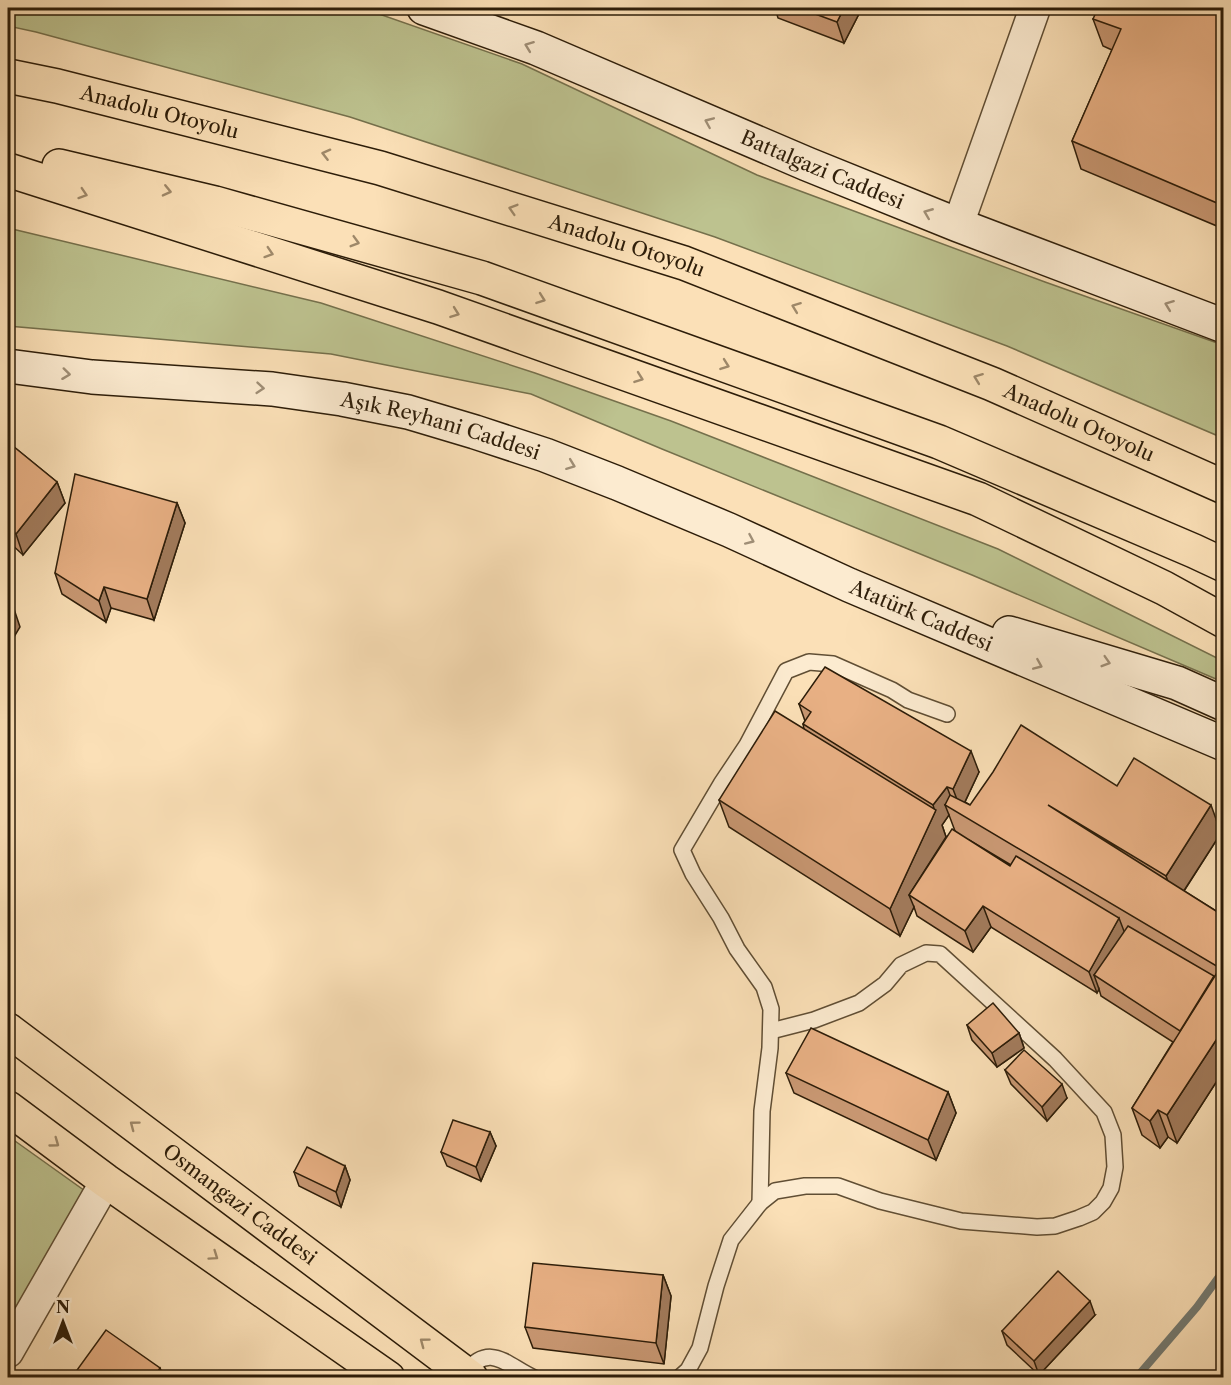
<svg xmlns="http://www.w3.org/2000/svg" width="1231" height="1385" viewBox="0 0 1231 1385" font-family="'Libre Caslon Text',serif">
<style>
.green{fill:#bdc28f;stroke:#75704c;stroke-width:1.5}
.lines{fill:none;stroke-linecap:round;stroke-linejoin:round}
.stream{stroke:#747b73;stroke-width:8}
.service-casing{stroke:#604e34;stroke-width:18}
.minor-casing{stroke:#604e34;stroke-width:33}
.secondary-casing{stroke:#2d1d09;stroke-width:36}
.primary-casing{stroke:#2d1d09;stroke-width:36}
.motorway-casing{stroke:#2d1d09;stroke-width:36}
.service{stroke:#fcebd0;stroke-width:15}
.minor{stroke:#fcebd0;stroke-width:30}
.secondary{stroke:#fcebd0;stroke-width:33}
.primary{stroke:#fbe0b7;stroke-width:33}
.motorway{stroke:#fbe0b7;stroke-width:33}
.wall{fill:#c89772;stroke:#2d1d09;stroke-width:1.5;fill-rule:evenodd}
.shaded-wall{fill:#a27b5c;stroke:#2d1d09;stroke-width:1.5}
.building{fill:#e8b084;stroke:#2d1d09;stroke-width:1.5}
.oneway{stroke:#9f8e76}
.oneway2{stroke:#9e8869}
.labels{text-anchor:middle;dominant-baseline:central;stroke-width:4.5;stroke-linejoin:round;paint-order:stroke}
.street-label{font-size:20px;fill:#2d1d09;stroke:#fcebd0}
</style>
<rect width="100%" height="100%" fill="#fbe0b7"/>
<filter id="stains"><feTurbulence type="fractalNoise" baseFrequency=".00333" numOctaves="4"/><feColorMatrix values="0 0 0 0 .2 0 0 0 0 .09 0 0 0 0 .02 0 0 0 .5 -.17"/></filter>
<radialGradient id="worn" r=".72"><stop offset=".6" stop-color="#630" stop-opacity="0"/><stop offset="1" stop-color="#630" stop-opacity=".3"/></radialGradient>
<g class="green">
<path d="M8 8H362L522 64 757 175 1045 282 1223 345V438L1007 346 715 237 350 117 36 32 8 26Z"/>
<path d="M8 228 321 303 535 373 671 421 998 549 1223 661V682L972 575 662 449 531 394 331 354 8 326Z"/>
<path d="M8 1136 85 1191 8 1322Z"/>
</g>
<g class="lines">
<path class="stream" d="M1136 1378 1197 1307 1224 1270"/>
<g class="service-casing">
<g id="service">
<path d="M760 1203 762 1111 770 1048 771 1009 764 987 737 949 721 918 693 874 682 850 721 784 747 745 786 671 809 662 833 664 892 690 908 700 947 714"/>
<path d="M465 1373C490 1341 507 1366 534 1378"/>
<path d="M679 1378 688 1370 700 1348 716 1286 731 1240 760 1203 775 1191 805 1186H838L880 1201 961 1221 1037 1227 1055 1226 1079 1218 1093 1212 1103 1202 1111 1188 1115 1167 1113 1135 1104 1112 1055 1059 940 954 926 953 901 965 885 984 859 1003 814 1020 771 1031"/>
</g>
</g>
<g class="minor-casing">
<g id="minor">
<path d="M958 225 1035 8"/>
<path d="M8 1352 106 1181"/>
</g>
</g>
<g class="secondary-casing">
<g id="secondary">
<path id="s1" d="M424 8 536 48 807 164 958 225 1224 326"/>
<path id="s2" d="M8 366 92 377 272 389 342 399 408 412 475 432 545 455 617 483 729 530 849 585 1224 744"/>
<path d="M1009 633 1177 683 1224 704"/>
</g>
</g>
<g class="primary-casing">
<g id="primary">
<path id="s3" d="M8 1030 471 1378"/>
<path d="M8 1108 106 1181 388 1378"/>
</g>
</g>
<g class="motorway-casing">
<g id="motorway">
<path id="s4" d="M8 76 57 86 380 168 684 263 992 384 1224 487"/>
<path d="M59 166 215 203 482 278 939 442 1194 551 1224 565"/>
<path d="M8 170 438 307 978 499 1164 588 1224 621"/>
</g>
</g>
<use href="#service" class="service"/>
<use href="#minor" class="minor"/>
<use href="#secondary" class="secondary"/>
<use href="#primary" class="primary"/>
<use href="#motorway" class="motorway"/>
</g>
<g class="wall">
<path d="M775 8H862L844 43 778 18Z"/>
<path d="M1224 8V229L1081 169 1072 141 1112 50 1103 46 1093 19Z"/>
<path d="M8 442 57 482 65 503 23 555 8 541Z"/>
<path d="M177 503 185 523 154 620 111 608 106 622 62 594 55 573Z"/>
<path d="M799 704 979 772 965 802 970 805 1117 786 1221 833 1184 891 1224 916V1070L1177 1143 1168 1137 1160 1148 1142 1135 1132 1108 1173 1042 1101 996 1099 989 1097 993 991 927 973 952 917 916 914 907 900 936 729 827 719 800 804 729 803 724 805 721ZM949 815 955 831 946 837 942 825ZM969 840 1011 865 1010 866Z"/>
<path d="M967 1025 1019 1033 1024 1048 997 1067 972 1040Z"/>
<path d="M1005 1070 1067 1098 1047 1121 1011 1084Z"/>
<path d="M786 1073 948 1092 956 1113 936 1160 794 1093Z"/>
<path d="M490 1132 496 1146 481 1181 447 1166 441 1152Z"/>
<path d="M345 1166 350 1180 341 1207 299 1186 294 1172Z"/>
<path d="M663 1275 671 1296 664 1364 533 1348 525 1327Z"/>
<path d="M1095 1315 1039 1375 1007 1345 1002 1331Z"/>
</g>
<g class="shaded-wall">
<path d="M844 8H862L844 43 837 22Z"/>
<path d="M57 482 65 503 23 555 16 534Z"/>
<path d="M177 503 185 523 154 620 147 599Z"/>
<path d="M104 587 111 608 106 622 99 601Z"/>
<path d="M13 606 20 627 8 647V614Z"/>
<path d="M971 751 979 772 961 810 953 789Z"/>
<path d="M947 787 955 808 945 805 949 815 942 825 946 837 909 895 914 907 900 936 890 909 935 812 933 805Z"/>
<path d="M1211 805 1221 833 1176 903 1166 876Z"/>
<path d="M983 906 991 927 973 952 965 931Z"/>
<path d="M1119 918 1127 939 1094 975 1099 989 1097 993 1089 972Z"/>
<path d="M1224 1028V1070L1177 1143 1167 1115Z"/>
<path d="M1019 1033 1024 1048 997 1067 992 1053Z"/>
<path d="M1062 1084 1067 1098 1047 1121 1042 1107Z"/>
<path d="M948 1092 956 1113 936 1160 928 1140Z"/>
<path d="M1158 1110 1168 1137 1160 1148 1150 1121Z"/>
<path d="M490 1132 496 1146 481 1181 476 1167Z"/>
<path d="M345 1166 350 1180 341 1207 336 1192Z"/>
<path d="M663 1275 671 1296 664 1364 656 1343Z"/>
<path d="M1090 1301 1095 1315 1039 1375 1034 1361Z"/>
<path d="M160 1368 164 1377H154Z"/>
</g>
<g class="building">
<path d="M799 8H844L837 22Z"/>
<path d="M1098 8H1224V206L1072 141 1121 29 1093 19Z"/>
<path d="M8 442 57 482 16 534 8 527Z"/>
<path d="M75 474 177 503 147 599 104 587 99 601 55 573Z"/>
<path d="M8 603 13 606 8 614Z"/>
<path d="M825 667 971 751 953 789 947 787 933 805 803 724 811 712 799 704Z"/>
<path d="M775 711 936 810 890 909 719 800Z"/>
<path d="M1021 725 1117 786 1134 758 1211 805 1166 876 1048 805 1224 916V1028L1167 1115 1158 1110 1150 1121 1132 1108 1220 968 945 805 950 795 970 805 993 772Z"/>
<path d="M952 829 1010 866 1016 856 1119 918 1089 972 983 906 965 931 909 895Z"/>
<path d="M1128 926 1214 976 1180 1031 1094 975Z"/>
<path d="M993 1003 1019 1033 992 1053 967 1025Z"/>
<path d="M811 1028 948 1092 928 1140 786 1073Z"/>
<path d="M1024 1050 1062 1084 1042 1107 1005 1070Z"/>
<path d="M453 1120 490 1132 476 1167 441 1152Z"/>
<path d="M307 1147 345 1166 336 1192 294 1172Z"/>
<path d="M533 1263 663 1275 656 1343 525 1327Z"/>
<path d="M1058 1271 1090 1301 1034 1361 1002 1331Z"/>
<path d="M106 1330 160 1368 154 1377H72Z"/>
</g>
<defs><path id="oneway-chevron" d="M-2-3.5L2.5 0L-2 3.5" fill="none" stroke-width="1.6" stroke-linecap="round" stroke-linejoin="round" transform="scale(1.5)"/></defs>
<g class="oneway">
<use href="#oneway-chevron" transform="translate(529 46) rotate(-159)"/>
<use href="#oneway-chevron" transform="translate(709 122) rotate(-157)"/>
<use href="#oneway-chevron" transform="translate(928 213) rotate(-158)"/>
<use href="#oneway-chevron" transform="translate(1169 305) rotate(-159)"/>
<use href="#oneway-chevron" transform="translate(66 374) rotate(7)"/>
<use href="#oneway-chevron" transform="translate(260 388) rotate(5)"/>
<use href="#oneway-chevron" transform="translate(571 465) rotate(21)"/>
<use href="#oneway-chevron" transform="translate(750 540) rotate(24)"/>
<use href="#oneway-chevron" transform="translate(1106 662) rotate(17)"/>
<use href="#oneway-chevron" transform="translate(1038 665) rotate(23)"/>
</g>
<g class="oneway2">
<use href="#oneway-chevron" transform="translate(326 154) rotate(-166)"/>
<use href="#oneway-chevron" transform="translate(167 191) rotate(13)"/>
<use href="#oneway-chevron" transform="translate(83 194) rotate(18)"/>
<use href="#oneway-chevron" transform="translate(513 209) rotate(-163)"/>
<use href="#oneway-chevron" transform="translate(355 242) rotate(16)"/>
<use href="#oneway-chevron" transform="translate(269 253) rotate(18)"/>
<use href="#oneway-chevron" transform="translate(541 299) rotate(20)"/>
<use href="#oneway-chevron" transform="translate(796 307) rotate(-159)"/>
<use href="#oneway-chevron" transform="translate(455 313) rotate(20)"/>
<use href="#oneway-chevron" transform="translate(725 365) rotate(20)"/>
<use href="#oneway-chevron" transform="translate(639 378) rotate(20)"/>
<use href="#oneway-chevron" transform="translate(978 378) rotate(-159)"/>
<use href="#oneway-chevron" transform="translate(134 1125) rotate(-143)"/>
<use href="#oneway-chevron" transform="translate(55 1143) rotate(36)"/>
<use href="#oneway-chevron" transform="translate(214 1256) rotate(35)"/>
<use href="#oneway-chevron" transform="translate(424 1342) rotate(-143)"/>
</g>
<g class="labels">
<g class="street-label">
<text stroke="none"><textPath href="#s4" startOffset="156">Anadolu Otoyolu</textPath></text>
<text stroke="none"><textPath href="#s1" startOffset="430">Battalgazi Caddesi</textPath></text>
<text stroke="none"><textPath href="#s4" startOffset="642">Anadolu Otoyolu</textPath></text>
<text stroke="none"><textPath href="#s4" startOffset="1128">Anadolu Otoyolu</textPath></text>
<text stroke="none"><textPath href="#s2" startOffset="438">Aşık Reyhani Caddesi</textPath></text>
<text stroke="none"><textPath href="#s2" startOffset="956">Atatürk Caddesi</textPath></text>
<text stroke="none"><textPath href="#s3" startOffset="290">Osmangazi Caddesi</textPath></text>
</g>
</g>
<rect width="1231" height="1385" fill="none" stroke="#fbe0b7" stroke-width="30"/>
<rect x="9" y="9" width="1213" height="1367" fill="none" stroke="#2d1d09" stroke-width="3"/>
<rect x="15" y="15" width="1201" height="1355" fill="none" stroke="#2d1d09" stroke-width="1.5"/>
<g transform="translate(63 1322)" stroke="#fcebd0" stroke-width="4.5" paint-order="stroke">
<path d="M0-4.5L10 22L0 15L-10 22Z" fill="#2d1d09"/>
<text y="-9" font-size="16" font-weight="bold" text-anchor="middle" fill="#2d1d09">N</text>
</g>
<rect width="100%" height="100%" filter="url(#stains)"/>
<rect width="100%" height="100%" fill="url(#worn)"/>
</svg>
